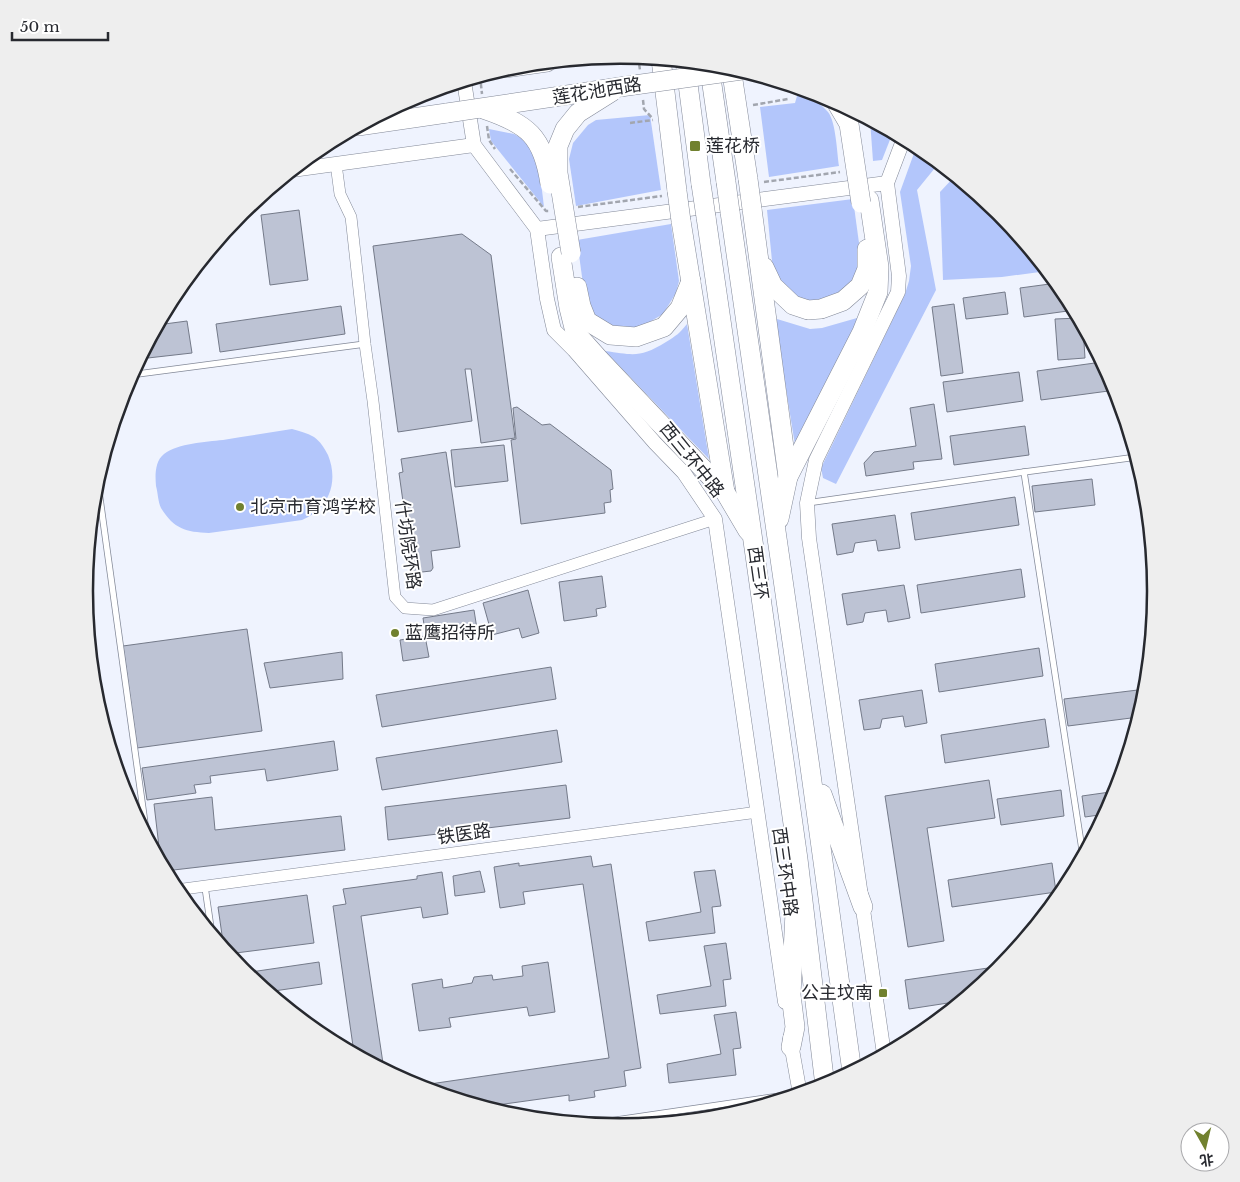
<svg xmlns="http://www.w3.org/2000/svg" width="1240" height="1182" viewBox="0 0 1240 1182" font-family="'Libre Baskerville','Noto Sans SC',serif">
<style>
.green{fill:#b3c6fb}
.building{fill:#bdc3d4;stroke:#747a89}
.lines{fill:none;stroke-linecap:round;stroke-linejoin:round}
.service-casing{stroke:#838998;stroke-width:7}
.minor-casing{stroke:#838998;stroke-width:12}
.tertiary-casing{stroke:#838998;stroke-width:15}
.trunk-casing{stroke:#838998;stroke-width:20}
.path{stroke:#a2a6af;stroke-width:2.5;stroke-dasharray:5 2.5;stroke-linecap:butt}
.service{stroke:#fff;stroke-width:5.5}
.minor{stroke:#fff;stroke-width:11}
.tertiary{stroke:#fff;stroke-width:14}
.trunk{stroke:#fff;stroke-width:19}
.trunk-bridge-casing{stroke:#838998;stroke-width:20;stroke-linecap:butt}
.trunk-bridge{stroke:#fff;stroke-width:19}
.poi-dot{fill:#71812f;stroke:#fff;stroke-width:2}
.labels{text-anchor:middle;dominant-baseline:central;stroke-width:4;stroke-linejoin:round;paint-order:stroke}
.street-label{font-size:18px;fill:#27292f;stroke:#fff}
.poi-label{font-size:18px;fill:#27292f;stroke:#fff;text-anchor:start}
.rim{fill:none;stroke:#27292f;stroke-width:2.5}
</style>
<rect width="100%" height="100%" fill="#eff3fe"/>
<g class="green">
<path d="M806 94C814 99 822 105 828 112 836 122 837 153 839 166L769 177 760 107 795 103 797 96Z"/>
<path d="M650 115 661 190 576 206 569 159 573 143 588 125 596 120Z"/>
<path d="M870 120 893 132 882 160 873 161Z"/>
<path d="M489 129 514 134 533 145 538 157 544 207 491 141Z"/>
<path d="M917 145 939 163 917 190 936 290 836 484 823 478 821 468 905 294 909 281 911 266 900 192Z"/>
<path d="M955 176 999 212 1047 271 1002 277 943 280 940 192Z"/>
<path d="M853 199 862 265 852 282 829 301 805 302 788 294 773 271 767 210Z"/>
<path d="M671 224 679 281 676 293 663 314 643 326 629 329 614 327 597 318 586 306 577 240Z"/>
<path d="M857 318 858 321 795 445 775 321 777 319 810 329 822 328Z"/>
<path d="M687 324 709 459 605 351C634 355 640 358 666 342 677 335 679 334 687 324Z"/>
<path d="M292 429C299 431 307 433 314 437 320 441 325 449 328 455 339 482 329 509 302 520L209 533C186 532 174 529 161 508 158 502 158 493 156 486 155 475 155 461 164 454 179 443 205 442 223 440 246 436 269 433 292 429Z"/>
</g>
<g class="building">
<path d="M299 210 308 280 270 285 261 215Z"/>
<path d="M462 234 491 255 515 438 481 443 471 369H465L472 421 398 432 373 246Z"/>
<path d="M1057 283 1066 293 1075 310 1024 317 1020 288Z"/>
<path d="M1005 292 1008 314 966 319 963 298Z"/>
<path d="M954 304 963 373 941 376 932 307Z"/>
<path d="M341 306 345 334 220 352 216 324Z"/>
<path d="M1079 318 1083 327 1085 358 1058 360 1055 319Z"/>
<path d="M187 321 192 353 139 359 157 325Z"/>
<path d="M1102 362 1116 390 1041 400 1037 371Z"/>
<path d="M1019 372 1023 401 947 412 943 382Z"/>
<path d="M934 404 942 459 913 462 914 469 866 476 864 463 874 452 916 446 910 408Z"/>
<path d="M517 407 542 425 550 424 611 470 613 489 610 490 611 502 604 503 605 513 521 524 511 440 516 439 513 408Z"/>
<path d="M1025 426 1029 455 954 465 950 436Z"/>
<path d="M504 445 508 481 455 487 451 450Z"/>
<path d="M446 452 460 547 431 551 433 568 431 571 413 573 399 473 403 472 401 459Z"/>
<path d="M1092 479 1095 505 1035 512 1032 486Z"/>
<path d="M1015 497 1019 525 915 540 911 513Z"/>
<path d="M895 515 900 548 878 551 876 540 855 543 853 552 837 555 832 524Z"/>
<path d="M1021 569 1025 597 921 613 917 585Z"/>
<path d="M602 576 606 607 596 609 597 616 564 621 559 582Z"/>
<path d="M904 585 910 618 888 622 886 610 865 613 863 622 847 625 842 594Z"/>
<path d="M528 590 539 633 522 638 519 628 492 635 483 603Z"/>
<path d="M474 610 477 629 426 638 423 618Z"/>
<path d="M247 629 262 731 137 748 123 646Z"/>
<path d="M425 636 429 657 403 661 400 640Z"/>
<path d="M1039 648 1043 676 939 692 935 664Z"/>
<path d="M342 652 343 679 270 688 264 663Z"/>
<path d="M551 667 556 699 382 727 376 695Z"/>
<path d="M1146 689V696L1139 717 1068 726 1064 699Z"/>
<path d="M922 690 927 723 905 727 903 716 882 719 880 728 864 730 859 700Z"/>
<path d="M1045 719 1049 747 945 763 941 735Z"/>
<path d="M557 730 562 762 382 790 376 758Z"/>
<path d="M334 741 338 770 267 781 265 769 210 776 211 783 194 785 196 793 147 800 142 768Z"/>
<path d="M989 780 995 818 927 828 944 941 908 947 885 796Z"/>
<path d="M566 785 570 818 388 840 385 807Z"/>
<path d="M1061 790 1064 816 1001 825 997 799Z"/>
<path d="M1117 791 1106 814 1085 817 1082 796Z"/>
<path d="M212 797 215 830 341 816 345 850 165 871 161 864 154 804Z"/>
<path d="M591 856 593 867 611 864 641 1068 624 1071 626 1086 594 1091 595 1097 569 1101V1095L483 1107 416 1086 609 1058 583 884 523 892 525 904 500 908 494 867 519 863V866Z"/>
<path d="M1052 863 1056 892 952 907 948 880Z"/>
<path d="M715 870 721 906 712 907 715 933 649 941 646 922 701 912 694 872Z"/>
<path d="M480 871 485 892 455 896 453 876Z"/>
<path d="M442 872 448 914 423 918 421 907 361 916 384 1070 354 1053 333 906 346 904 343 889 417 879V876Z"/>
<path d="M307 895 314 943 228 954 224 949 218 907Z"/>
<path d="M726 943 731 979 723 980 726 1006 660 1014 657 995 711 986 704 946Z"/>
<path d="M319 962 322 984 267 992 244 973Z"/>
<path d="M548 962 555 1012 529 1016 527 1007 449 1018 451 1027 419 1031 412 984 442 979 443 988 472 983 474 977 492 975 493 980 523 976 522 966Z"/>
<path d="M1002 966 999 970 961 1001 909 1009 905 980Z"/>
<path d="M736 1012 741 1048 733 1049 736 1075 669 1083 667 1064 721 1054 714 1015Z"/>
</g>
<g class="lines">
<g class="service-casing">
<g id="service">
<path d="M130 375 365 344"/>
<path d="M1024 472 1083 856"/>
<path d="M97 477 147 838"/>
<path d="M807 503 1024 472 1137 457"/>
<path d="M205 887 212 935"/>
<path d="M589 1124 800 1093"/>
</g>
</g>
<g class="minor-casing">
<g id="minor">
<path d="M336 164 340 194 351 217 365 344 373 401 395 597 405 608 433 610 715 519"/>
<path d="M176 890 758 812"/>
</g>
</g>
<g class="tertiary-casing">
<g id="tertiary">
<path d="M464 81 474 145 537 229 547 299 554 330 574 350 655 443 684 473 715 519 785 1002"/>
<path d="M292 170 474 145"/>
<path d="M537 229 887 183"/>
<path d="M790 1038 800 1094"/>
<path d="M884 1054 809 538 807 503 816 460 898 292 899 276 887 183 904 138"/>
</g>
</g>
<g class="trunk-casing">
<g id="trunk">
<path d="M661 59 677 191"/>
<path d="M685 61 701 184"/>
<path d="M709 64 726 182"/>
<path d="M731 67 748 179"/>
<path d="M506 68 547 62"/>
<path d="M358 126 447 113"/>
<path d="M752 209 788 477"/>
<path d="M730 212 809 760 852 1072"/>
<path d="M706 217 753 541 798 859 825 1086"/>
<path d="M681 221 725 492"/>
<path d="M561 257 569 308 575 332 600 360 725 492 748 531"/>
<path d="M764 267 773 286 793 305 808 310 821 309 843 301 860 286 867 269V249"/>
<path d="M577 287 581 306 587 321 610 335 636 337 664 327 680 308 691 281"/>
<path d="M779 519 788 477 862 332 878 292 879 267 869 200"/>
<path d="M822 794 863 907"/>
<path d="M791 1047 795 1027 791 995 795 912"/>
</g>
</g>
<g class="path">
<path d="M638 57 640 70"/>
<path d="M480 76 482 94"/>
<path d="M643 100 644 109 653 119"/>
<path d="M753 105 788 99"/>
<path d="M630 123 653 120"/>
<path d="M487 126 489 140 495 149"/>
<path d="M510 169 546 211H550"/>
<path d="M764 182 840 172"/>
<path d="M578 207 662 196"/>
</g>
<use href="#service" class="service"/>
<use href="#minor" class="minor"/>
<use href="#tertiary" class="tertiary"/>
<use href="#trunk" class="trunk"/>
<g class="trunk-bridge-casing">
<g id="trunk-bridge">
<path d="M836 102 849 124 861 203"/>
<path d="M483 109C528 124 543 136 550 184"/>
<path d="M447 113 620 87 742 70"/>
<path d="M748 179 752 209"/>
<path d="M726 182 730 212"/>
<path d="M701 184 706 217"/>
<path d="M677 191 681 221"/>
<path d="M571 253 558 173V146L565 129 578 113 613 91"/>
</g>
</g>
<use href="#trunk-bridge" class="trunk-bridge"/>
</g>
<g class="poi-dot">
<rect x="689" y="140" width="12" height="12" rx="2.5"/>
<circle cx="240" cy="507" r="5"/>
<circle cx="395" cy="633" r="5"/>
<rect x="878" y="988" width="10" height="10" rx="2.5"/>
</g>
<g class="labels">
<g class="street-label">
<text transform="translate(597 91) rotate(-9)">莲花池西路</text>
<text transform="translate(692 460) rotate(51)">西三环中路</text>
<text transform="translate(408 545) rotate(82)">什坊院环路</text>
<text transform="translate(758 573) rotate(82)">西三环</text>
<text transform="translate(464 834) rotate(-8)">铁医路</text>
<text transform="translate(785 872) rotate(82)">西三环中路</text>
</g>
<g class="poi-label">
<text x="706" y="146">莲花桥</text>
<text x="250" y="507">北京市育鸿学校</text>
<text x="405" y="633">蓝鹰招待所</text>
<text x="873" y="993" text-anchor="end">公主坟南</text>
</g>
</g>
<path d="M0 0H1240V1182H0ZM93 591a527 527 0 1 1 1054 0a527 527 0 1 1-1054 0Z" fill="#eee" fill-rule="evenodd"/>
<path class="rim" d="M93 591a527 527 0 1 1 1054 0a527 527 0 1 1-1054 0Z"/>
<g transform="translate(1205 1147) rotate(172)"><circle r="24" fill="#ffffff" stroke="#a9a9ac"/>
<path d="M0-4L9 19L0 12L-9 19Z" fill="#71812f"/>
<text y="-8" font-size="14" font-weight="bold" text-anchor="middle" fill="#27292f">北</text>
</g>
<path d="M12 32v8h96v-8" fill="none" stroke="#27292f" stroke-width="2.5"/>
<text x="20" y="32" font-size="15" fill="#27292f" stroke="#ffffff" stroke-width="4" paint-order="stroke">50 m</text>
</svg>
